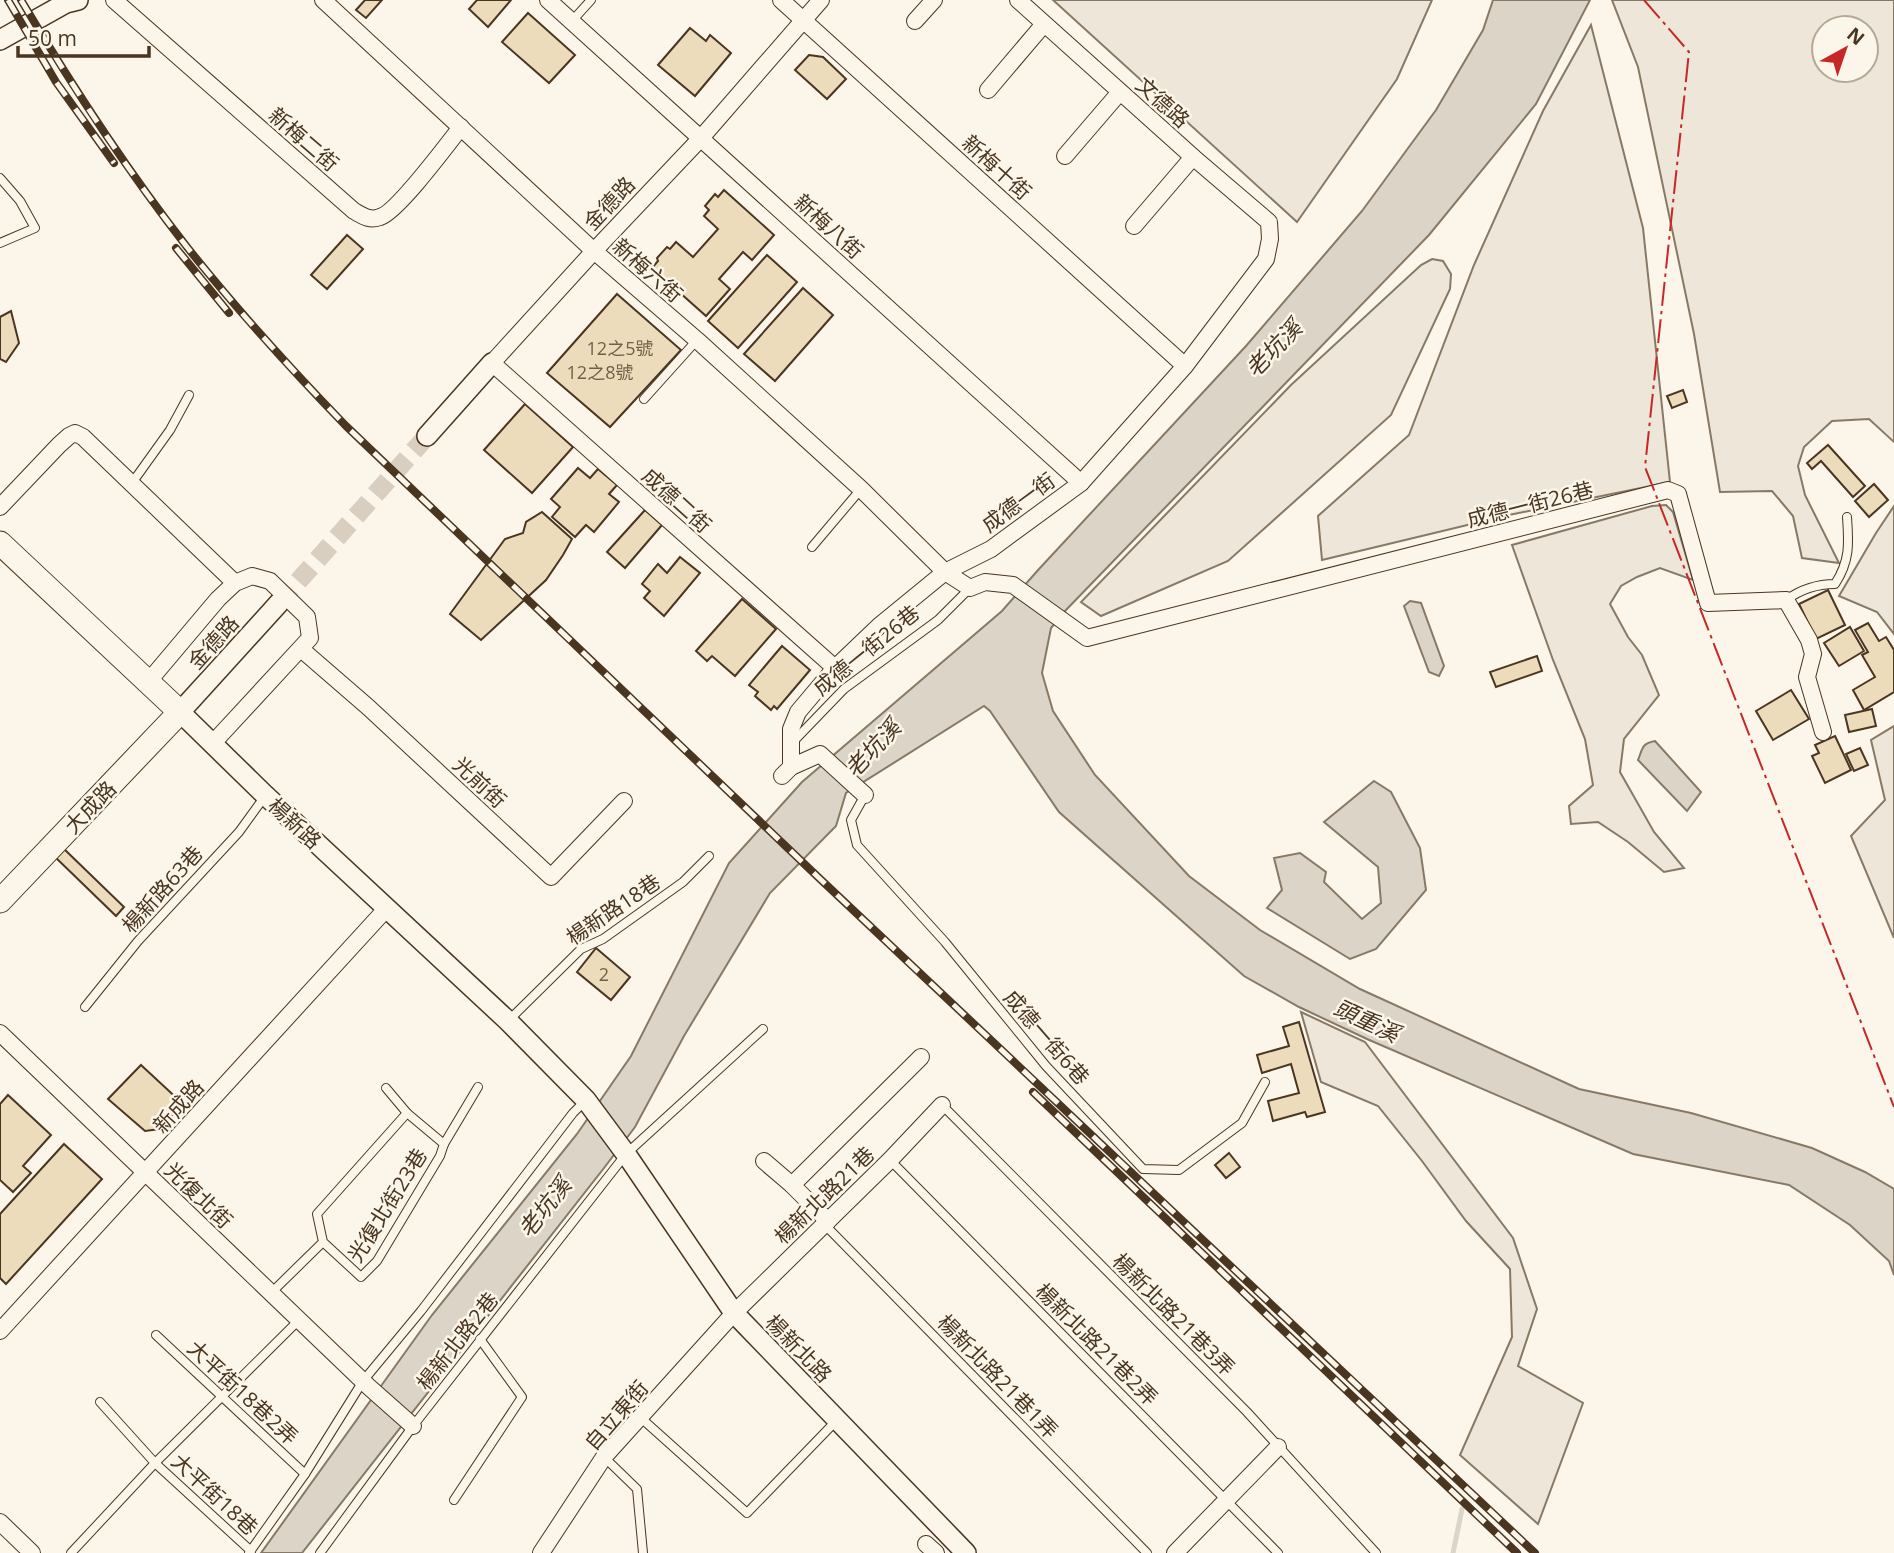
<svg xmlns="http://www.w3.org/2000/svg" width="1894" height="1553" viewBox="0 0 1894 1553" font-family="'Open Sans','Noto Sans TC',sans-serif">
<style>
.green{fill:#ede6d9;stroke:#887966;stroke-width:2;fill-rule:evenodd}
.water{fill:#dcd4c6;stroke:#887966;stroke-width:2}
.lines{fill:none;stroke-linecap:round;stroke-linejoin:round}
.stream{stroke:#dcd4c6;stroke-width:5}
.building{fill:#ecdcbc;stroke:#4a3520;stroke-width:2}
.tertiary-tunnel{stroke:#d8cfc1;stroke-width:19;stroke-dasharray:19 10;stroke-linecap:butt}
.service-casing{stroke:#4a3520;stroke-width:10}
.minor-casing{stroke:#4a3520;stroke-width:18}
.tertiary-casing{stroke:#4a3520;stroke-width:22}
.secondary-casing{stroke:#4a3520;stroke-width:25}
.service{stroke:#fbf6e9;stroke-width:8}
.minor{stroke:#fbf6e9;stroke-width:16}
.tertiary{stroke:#fbf6e9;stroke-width:19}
.secondary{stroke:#fbf6e9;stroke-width:23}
.rail-casing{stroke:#4a3520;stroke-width:8}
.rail{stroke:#fbf6e9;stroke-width:5;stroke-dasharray:16;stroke-linecap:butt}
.power{stroke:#c62828;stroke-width:2;stroke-dasharray:24 5 3.5 5;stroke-linecap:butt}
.labels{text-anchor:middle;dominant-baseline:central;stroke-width:5;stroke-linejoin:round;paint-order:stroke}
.number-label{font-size:18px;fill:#725f47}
.street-label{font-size:21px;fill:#4a3520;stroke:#fbf6e9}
.water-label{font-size:23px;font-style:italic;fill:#4a3520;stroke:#fbf6e9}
</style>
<rect width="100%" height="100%" fill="#fbf6e9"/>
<g class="green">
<path d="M1053 0H1432L1397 79 1297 222Z"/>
<path d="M1612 0H1894V442L1869 419 1832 421 1804 447 1798 466 1805 495 1839 563 1802 558 1793 516 1772 491 1720 492 1694 334 1638 67ZM1824 28H1866V70H1824Z"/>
<path d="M1591 25 1643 228 1670 482 1509 515 1322 560 1318 516 1409 435 1474 265 1543 111Z"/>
<path d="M1432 259 1443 261 1451 274 1450 289 1391 415 1228 561 1101 616 1081 602 1291 385 1421 265Z"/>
<path d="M1666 505 1673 512 1693 580 1660 568 1637 577 1621 586 1610 604 1628 637 1642 655 1659 695 1624 739 1620 772 1654 832 1684 868 1664 872 1628 842 1598 822 1571 824 1569 806 1593 785 1585 739 1553 660 1512 545 1652 506Z"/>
<path d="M1894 506V634L1877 612 1839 596 1876 533Z"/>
<path d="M1894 726V938L1851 836 1885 800 1871 740Z"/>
<path d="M1301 1012 1365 1042 1513 1238 1537 1309 1518 1366 1583 1403 1538 1524 1460 1455 1512 1337 1510 1269 1466 1221 1422 1161 1378 1106 1321 1082Z"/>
</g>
<g class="water">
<path d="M1493 0H1590L1536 104 1429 235 1066 610 1051 628 1042 673 1053 711 1095 775 1189 876 1260 930 1360 989 1579 1089 1691 1113 1812 1148 1865 1172 1894 1189V1275L1889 1261 1850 1225 1789 1185 1633 1154 1367 1039 1299 1007 1244 976 1059 812 990 711 984 706 846 793 836 826 770 893 684 1036 635 1127 604 1168 302 1553H261L432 1315 577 1134 631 1056 729 863 802 782 1002 611 1039 569 1246 346 1362 211 1436 110 1483 30Z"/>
<path d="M1410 601 1421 603 1444 666 1439 676 1429 672 1404 606Z"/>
<path d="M1655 741 1701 792 1687 811 1638 760C1643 748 1641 744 1655 741Z"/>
<path d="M1374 781 1391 792 1420 848 1426 890 1376 949 1350 959 1267 908 1282 890 1274 858 1300 853 1326 872 1324 882 1362 919 1381 903 1378 867 1324 822Z"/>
</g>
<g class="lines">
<path class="stream" d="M1453 1553 1462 1509"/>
</g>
<g class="building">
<path d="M365 0H382L366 18 356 10Z"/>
<path d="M477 0H511L488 27 469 9Z"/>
<path d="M528 13 575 55 549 83 502 42Z"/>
<path d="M690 28 706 41 710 35 731 53 695 96 658 65Z"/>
<path d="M809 55 823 57 846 79 827 99 795 70Z"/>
<path d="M724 190 774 235 752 260 743 252 719 279 730 289 706 316 652 268 658 261 657 258 667 247 670 249 676 242 693 257 718 229 704 216 709 210 705 206 715 194 718 197Z"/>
<path d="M347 235 363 249 327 289 311 275Z"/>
<path d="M767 255 797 282 738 348 708 321Z"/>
<path d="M803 288 833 315 775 381 744 354Z"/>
<path d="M617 294 681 350 610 427 547 373Z"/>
<path d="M11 311 19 343 6 362 0 359V317Z"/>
<path d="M1683 390 1687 402 1672 408 1667 396Z"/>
<path d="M525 404 573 447 532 493 484 450Z"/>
<path d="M1828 445 1865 486 1853 497 1821 461 1812 469 1807 463Z"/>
<path d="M578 468 590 478 598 469 617 485 609 494 619 502 594 532 586 525 575 537 552 517 560 507 551 499Z"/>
<path d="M1874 484 1888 500 1869 517 1855 501Z"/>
<path d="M645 510 662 525 625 568 607 552Z"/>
<path d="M542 512 572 539 563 555 546 580 481 640 450 614 505 539 523 533 526 522Z"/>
<path d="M680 557 700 573 664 616 644 598 650 591 642 584 658 564 667 573Z"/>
<path d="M1828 590 1845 625 1816 639 1799 604Z"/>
<path d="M742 599 776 629 735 676 712 656 707 661 696 651Z"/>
<path d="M1868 623 1879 641 1886 637 1894 650V692L1864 710 1853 690 1875 677 1862 655 1868 652 1855 630Z"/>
<path d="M1850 627 1864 651 1839 666 1824 643Z"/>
<path d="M782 646 810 670 777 709 774 706 771 710 755 696 758 692 749 685Z"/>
<path d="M1537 656 1542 671 1496 687 1490 672Z"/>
<path d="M1791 690 1809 719 1773 740 1756 711Z"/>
<path d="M1872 709 1876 726 1849 732 1845 715Z"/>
<path d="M1835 736 1851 770 1825 783 1812 756 1819 753 1815 745Z"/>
<path d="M1860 748 1868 765 1854 771 1846 754Z"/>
<path d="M62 847 124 907 116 916 54 856Z"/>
<path d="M596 948 630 977 611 1000 577 972Z"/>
<path d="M1299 1022 1325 1112 1307 1117 1305 1112 1273 1121 1268 1101 1299 1093 1291 1064 1262 1073 1257 1055 1289 1046 1283 1027Z"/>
<path d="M141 1065 182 1103 160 1129 145 1131 108 1099Z"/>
<path d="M8 1095 51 1135 23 1166 31 1173 13 1192 0 1180V1104Z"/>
<path d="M64 1144 102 1179 6 1284 0 1278V1214Z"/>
<path d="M1229 1153 1240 1167 1226 1178 1215 1165Z"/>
</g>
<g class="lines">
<path class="tertiary-tunnel" d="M279 603 427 436"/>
<g class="service-casing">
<g id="service">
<path d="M572 21 591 0"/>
<path d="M0 178 20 201 35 228 0 243"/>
<path d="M644 399 697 340"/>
<path d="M132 483 170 430 189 395"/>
<path d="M812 547 861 489"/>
<path d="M1786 600C1800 590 1817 584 1835 584 1850 561 1849 544 1847 517"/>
<path d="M791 744 844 689 938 620 970 588"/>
<path d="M865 795 851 820 857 845 945 942 1046 1066 1143 1169 1179 1170 1242 1123 1265 1082"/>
<path d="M85 1007 138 941 239 832 265 796"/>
<path d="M508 1021 581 949 603 939 683 882 709 856"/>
<path d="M386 1088 407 1113"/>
<path d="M942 1105 1247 1412 1376 1553"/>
<path d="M444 1144 478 1087"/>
<path d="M890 1160 1278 1553"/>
<path d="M824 1224 1147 1553"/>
<path d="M271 1293 323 1242 361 1277 377 1261 440 1156 444 1144 407 1113 317 1214 323 1242"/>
<path d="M156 1335 305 1474"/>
<path d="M100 1402 155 1463 251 1551"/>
<path d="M641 1418 747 1513 837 1420"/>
<path d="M604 1457 637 1489 643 1553"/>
<path d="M454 1500 522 1397 480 1339"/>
<path d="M71 1553 155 1463 299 1320"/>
<path d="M249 1553 305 1474 363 1381 421 1311 573 1113 585 1101"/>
<path d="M320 1553 413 1426 626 1154 763 1029"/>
</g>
</g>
<g class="minor-casing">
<g id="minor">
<path d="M114 0 354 211C363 216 370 221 380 217 397 212 447 145 461 127"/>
<path d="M323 0 594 251 697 340 861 489 945 572 970 588 985 582 1013 585 1087 638 1668 490 1678 494 1708 603 1786 600 1809 640 1813 654 1807 677 1823 732"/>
<path d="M548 0 1081 483"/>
<path d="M781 0 1185 366"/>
<path d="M821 0 701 138 594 251 492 363 835 668"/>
<path d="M915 21 934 0"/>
<path d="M988 90 1044 24"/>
<path d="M1065 156 1120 92"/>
<path d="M1134 226 1193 157"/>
<path d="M0 507 59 445 69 436 75 433 83 437 235 583"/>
<path d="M301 649 368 707 551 877 624 801"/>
<path d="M148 682 218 599 235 583 252 576 270 581 307 617 310 638 213 743"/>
<path d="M791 767 820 754 865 795"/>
<path d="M782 776 791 767V729L798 712 835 668 879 626 945 572 991 549 1081 483 1185 366 1266 259 1270 239 1269 222 1193 157 1018 0"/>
<path d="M0 1033 369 1387 413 1426"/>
<path d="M764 1161 792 1185 828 1221"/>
<path d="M792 1185 921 1057"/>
<path d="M0 1331 387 908"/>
<path d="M0 1522 32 1553"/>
<path d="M926 1544 936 1553"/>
<path d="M541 1553 604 1457 734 1313 890 1160 942 1105"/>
<path d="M1175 1553 1278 1447"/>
</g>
</g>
<g class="tertiary-casing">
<g id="tertiary">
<path d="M0 40 66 3 78 0"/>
<path d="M427 436 492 363"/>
<path d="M279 603 180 712 265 795 508 1021 586 1100 626 1154 734 1313 966 1553"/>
</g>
</g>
<g class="secondary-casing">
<path id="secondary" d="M0 543 180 712 0 901"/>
</g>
<use href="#service" class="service"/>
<use href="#minor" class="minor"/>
<use href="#tertiary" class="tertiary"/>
<use href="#secondary" class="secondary"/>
<g class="rail-casing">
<g id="rail">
<path d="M8 0 56 82 114 163"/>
<path d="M21 0C72 86 126 169 187 247 237 310 291 369 346 426L818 877 1535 1553"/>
<path d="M176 248 229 313"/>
<path d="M1033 1092 1517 1553"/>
</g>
</g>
<use href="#rail" class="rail"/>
<path class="power" d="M1644 0 1689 52 1645 467 1894 1107"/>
</g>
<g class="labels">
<g class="number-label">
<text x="620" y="348">12之5號</text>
<text x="600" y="372">12之8號</text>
<text x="604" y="974">2</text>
</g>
<g class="street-label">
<text transform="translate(1163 102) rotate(42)">文德路</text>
<text transform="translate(304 139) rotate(41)">新梅二街</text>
<text transform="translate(997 167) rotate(42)">新梅十街</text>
<text transform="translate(609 203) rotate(-47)">金德路</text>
<text transform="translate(829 226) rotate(42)">新梅八街</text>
<text transform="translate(648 270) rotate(41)">新梅六街</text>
<text transform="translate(677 500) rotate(42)">成德二街</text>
<text transform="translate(1018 502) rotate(-36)">成德一街</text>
<text transform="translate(1530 504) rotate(-14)">成德一街26巷</text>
<text transform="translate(213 642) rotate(-48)">金德路</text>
<text transform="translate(866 650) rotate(-39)">成德一街26巷</text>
<text transform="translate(480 782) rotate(43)">光前街</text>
<text transform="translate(90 807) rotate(-46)">大成路</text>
<text transform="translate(295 823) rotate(43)">楊新路</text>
<text transform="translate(162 889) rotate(-48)">楊新路63巷</text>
<text transform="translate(613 909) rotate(-34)">楊新路18巷</text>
<text transform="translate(1047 1037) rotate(49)">成德一街6巷</text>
<text transform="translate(178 1106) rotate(-48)">新成路</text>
<text transform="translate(199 1195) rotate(44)">光復北街</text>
<text transform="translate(824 1195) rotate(-44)">楊新北路21巷</text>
<text transform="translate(387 1205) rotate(-58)">光復北街23巷</text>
<text transform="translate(1174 1314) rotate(45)">楊新北路21巷3弄</text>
<text transform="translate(457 1341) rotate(-52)">楊新北路2巷</text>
<text transform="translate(1097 1344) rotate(45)">楊新北路21巷2弄</text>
<text transform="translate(799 1348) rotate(46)">楊新北路</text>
<text transform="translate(998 1376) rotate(46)">楊新北路21巷1弄</text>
<text transform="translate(243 1392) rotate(43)">大平街18巷2弄</text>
<text transform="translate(616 1415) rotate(-49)">自立東街</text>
<text transform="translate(215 1494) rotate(43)">大平街18巷</text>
</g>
<g class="water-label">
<text transform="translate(1273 348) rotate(-46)">老坑溪</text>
<text transform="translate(872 748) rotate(-47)">老坑溪</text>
<text transform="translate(1367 1020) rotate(25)">頭重溪</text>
<text transform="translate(544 1207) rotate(-52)">老坑溪</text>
</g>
</g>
<g transform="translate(1845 49) rotate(40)"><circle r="33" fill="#fbf6e9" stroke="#b4a999" stroke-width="2"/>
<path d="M0-5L12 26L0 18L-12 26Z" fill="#c62828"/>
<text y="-10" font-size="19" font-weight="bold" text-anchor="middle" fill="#4a3520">N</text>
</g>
<path d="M18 46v10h131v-10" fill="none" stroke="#4a3520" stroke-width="3.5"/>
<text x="28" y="46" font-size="21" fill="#4a3520" stroke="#fbf6e9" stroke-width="5" paint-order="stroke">50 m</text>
</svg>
